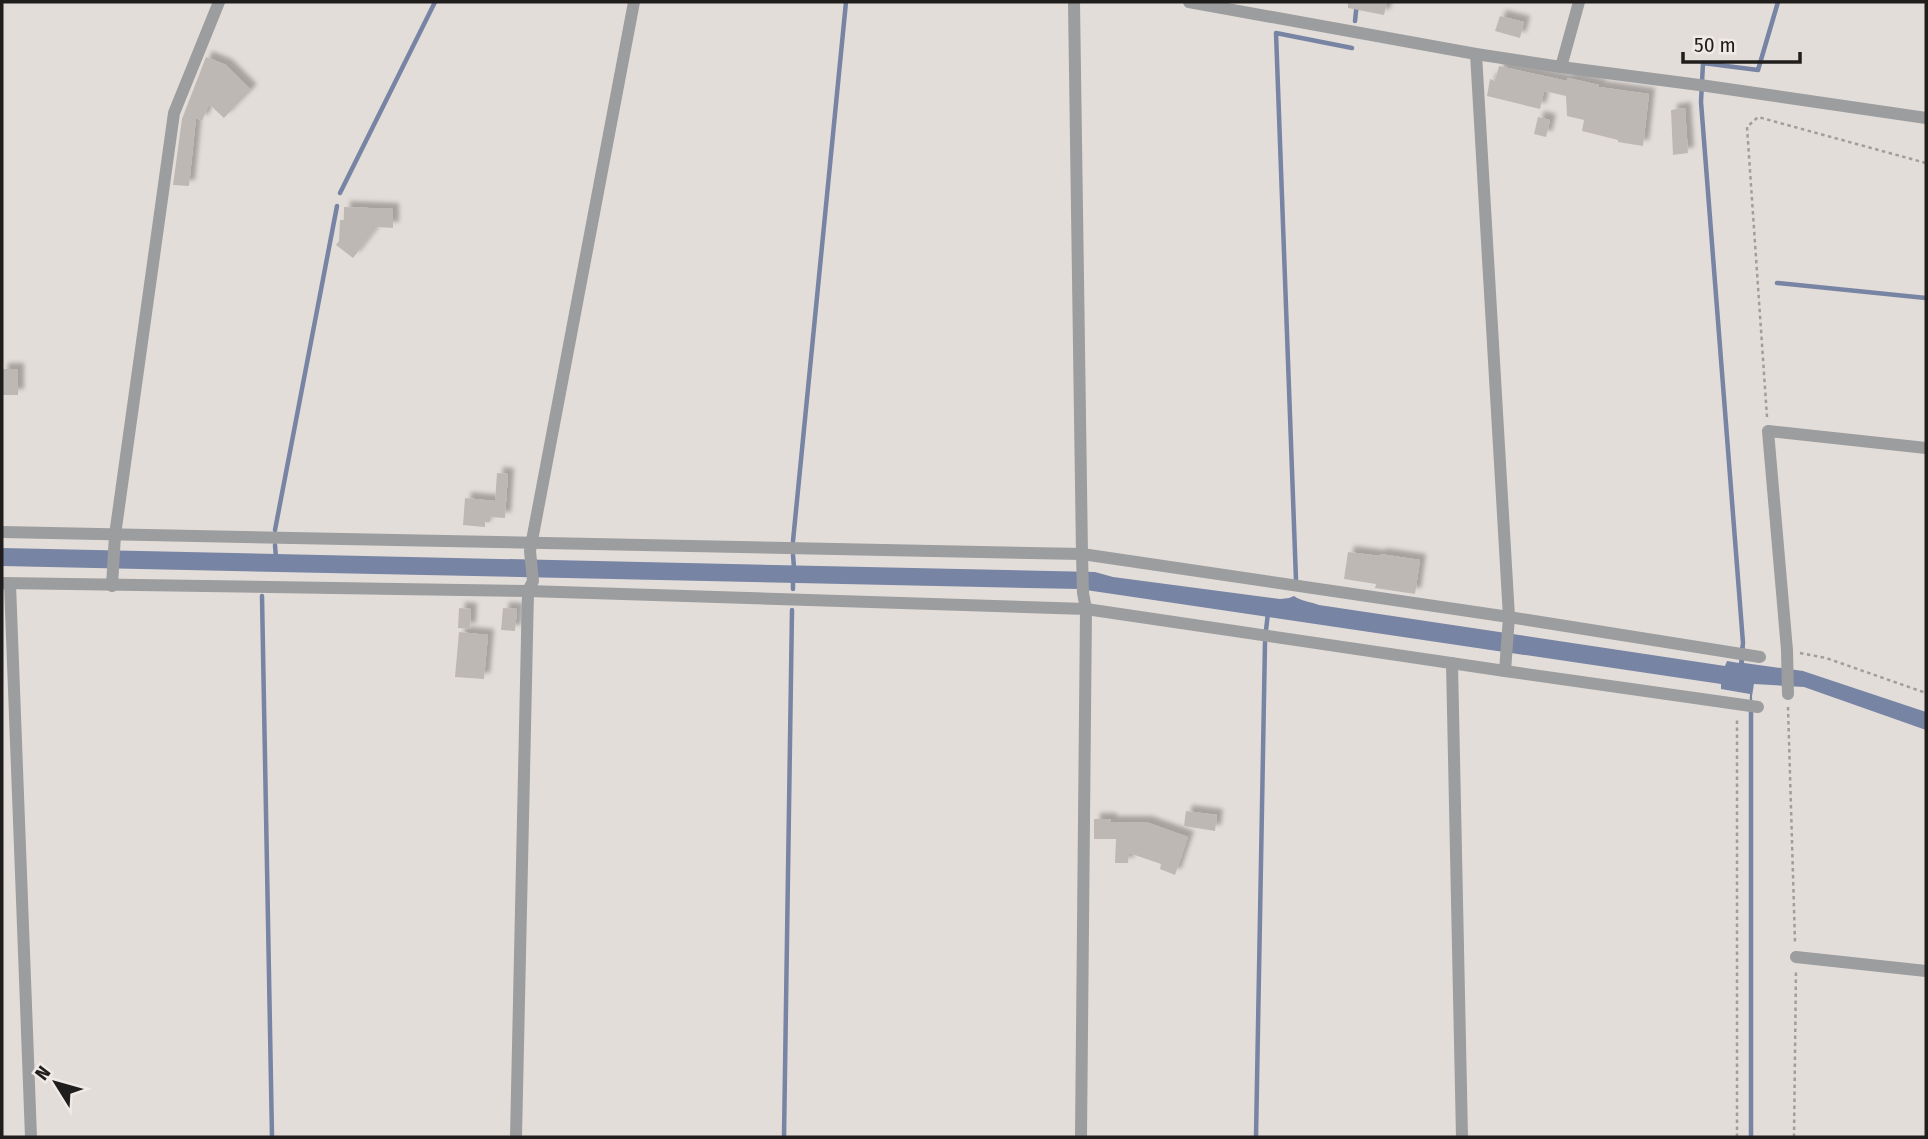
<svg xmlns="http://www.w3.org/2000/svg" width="1928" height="1139" viewBox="0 0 1928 1139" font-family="'Fira Sans Condensed',sans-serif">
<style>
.water{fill:#7884a3}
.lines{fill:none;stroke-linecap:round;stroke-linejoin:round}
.stream{stroke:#7884a3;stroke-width:4.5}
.building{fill:#beb8b4;filter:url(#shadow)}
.path{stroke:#a19d99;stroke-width:2.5;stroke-dasharray:3.5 3.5;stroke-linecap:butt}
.street{stroke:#9c9d9f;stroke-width:12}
</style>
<defs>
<filter id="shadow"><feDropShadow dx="6" dy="-6" stdDeviation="2" flood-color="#0004"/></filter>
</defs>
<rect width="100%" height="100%" fill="#e3ddd9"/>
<path class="water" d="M2 548 1095 572 1113 577 1280 599 1289 598 1294 596C1300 601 1312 602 1319 605L1725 666 1727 661 1739 663 1740 647H1745L1744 663 1803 671 1926 712V730L1804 687 1754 684 1752 696 1753 715H1749L1750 694 1721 689V684L1079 589 2 566Z"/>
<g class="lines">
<g class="stream">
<path d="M1355 21 1357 2"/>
<path d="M340 193 435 2"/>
<path d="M1777 283 1926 298"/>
<path d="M275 530 337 206"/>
<path d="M793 541 846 2"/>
<path d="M275 545 276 558"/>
<path d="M793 555 794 568"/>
<path d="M1296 580 1276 33 1352 48"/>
<path d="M793 589V577"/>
<path d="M262 596 272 1137"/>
<path d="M1266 630 1268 613"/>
<path d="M1742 652 1743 643 1701 102 1703 63 1758 70 1778 2"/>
<path d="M1751 710V1137"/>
<path d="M784 1137 792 610"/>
<path d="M1256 1137 1265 642"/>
</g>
</g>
<g class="building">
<path d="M1348 2H1387L1384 15 1348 8Z"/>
<path d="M1500 16 1524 22 1520 38 1495 31Z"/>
<path d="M206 57 226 65 251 90 224 118 209 104 202 121 196 118 189 186 173 185 182 119Z"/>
<path d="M1499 66 1567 81 1568 78 1599 85V87L1649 94 1643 146 1618 142V140L1582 131 1584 120 1567 116 1566 96 1544 91 1540 109 1487 96 1490 79 1495 81Z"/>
<path d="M1685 108 1688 153 1673 155 1671 110Z"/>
<path d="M1538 117 1550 120 1546 137 1534 134Z"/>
<path d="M344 207 393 209V228L377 227 353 258 336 245 339 241 340 220H344Z"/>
<rect x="2" y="369" width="16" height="26"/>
<path d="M497 473 508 474 505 518 491 517 490 522H485V527L463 525 465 498 495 501Z"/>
<path d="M1348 552 1380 556V554L1420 560 1415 594 1375 588 1376 584 1344 579Z"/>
<path d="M459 608 471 609 470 629 458 628Z"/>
<path d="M503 608 517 609 515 631 501 630Z"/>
<path d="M459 632 488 635 484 679 455 677Z"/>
<path d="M1186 811 1217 815 1215 831 1184 826Z"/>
<path d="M1094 819H1111V822H1146L1188 837 1175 875 1160 869 1161 864 1129 853 1128 863H1115L1116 839H1094Z"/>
</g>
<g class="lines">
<g class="path">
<path d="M1767 417 1747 127 1758 117 1926 163"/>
<path d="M1800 653 1826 658 1926 693"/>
<path d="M1788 707 1795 942"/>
<path d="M1737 1137V717"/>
<path d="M1794 1137 1796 970"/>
</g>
<g class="street">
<path d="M1074 2 1082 554 1083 593 1086 609 1081 1137"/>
<path d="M1189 2 1476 54 1561 67 1707 86 1926 118"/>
<path d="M1476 54 1509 617 1505 671"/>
<path d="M1561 67 1579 2"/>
<path d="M2 532 1082 554 1509 617 1760 657"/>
<path d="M2 583 528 591 1086 609 1505 671 1758 707"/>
<path d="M10 584 31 1137"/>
<path d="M112 586 115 535 174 113 219 2"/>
<path d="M1452 663 1462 1137"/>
<path d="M1788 694 1787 650 1768 431 1926 448"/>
<path d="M1796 957 1926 971"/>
<path d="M516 1137 528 591 533 581 530 551 634 2"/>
</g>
</g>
<rect width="1928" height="1139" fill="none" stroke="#201e1c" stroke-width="7"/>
<g transform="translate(56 1083) rotate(307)" stroke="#f0eae6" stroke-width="5" paint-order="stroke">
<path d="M0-5L12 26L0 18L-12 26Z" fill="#201e1c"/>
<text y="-10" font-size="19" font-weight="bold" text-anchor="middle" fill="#201e1c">N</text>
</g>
<path d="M1683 52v10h117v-10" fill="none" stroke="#201e1c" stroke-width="3.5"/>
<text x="1694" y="52" font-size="21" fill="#201e1c" stroke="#f0eae6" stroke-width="5" paint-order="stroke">50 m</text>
</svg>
